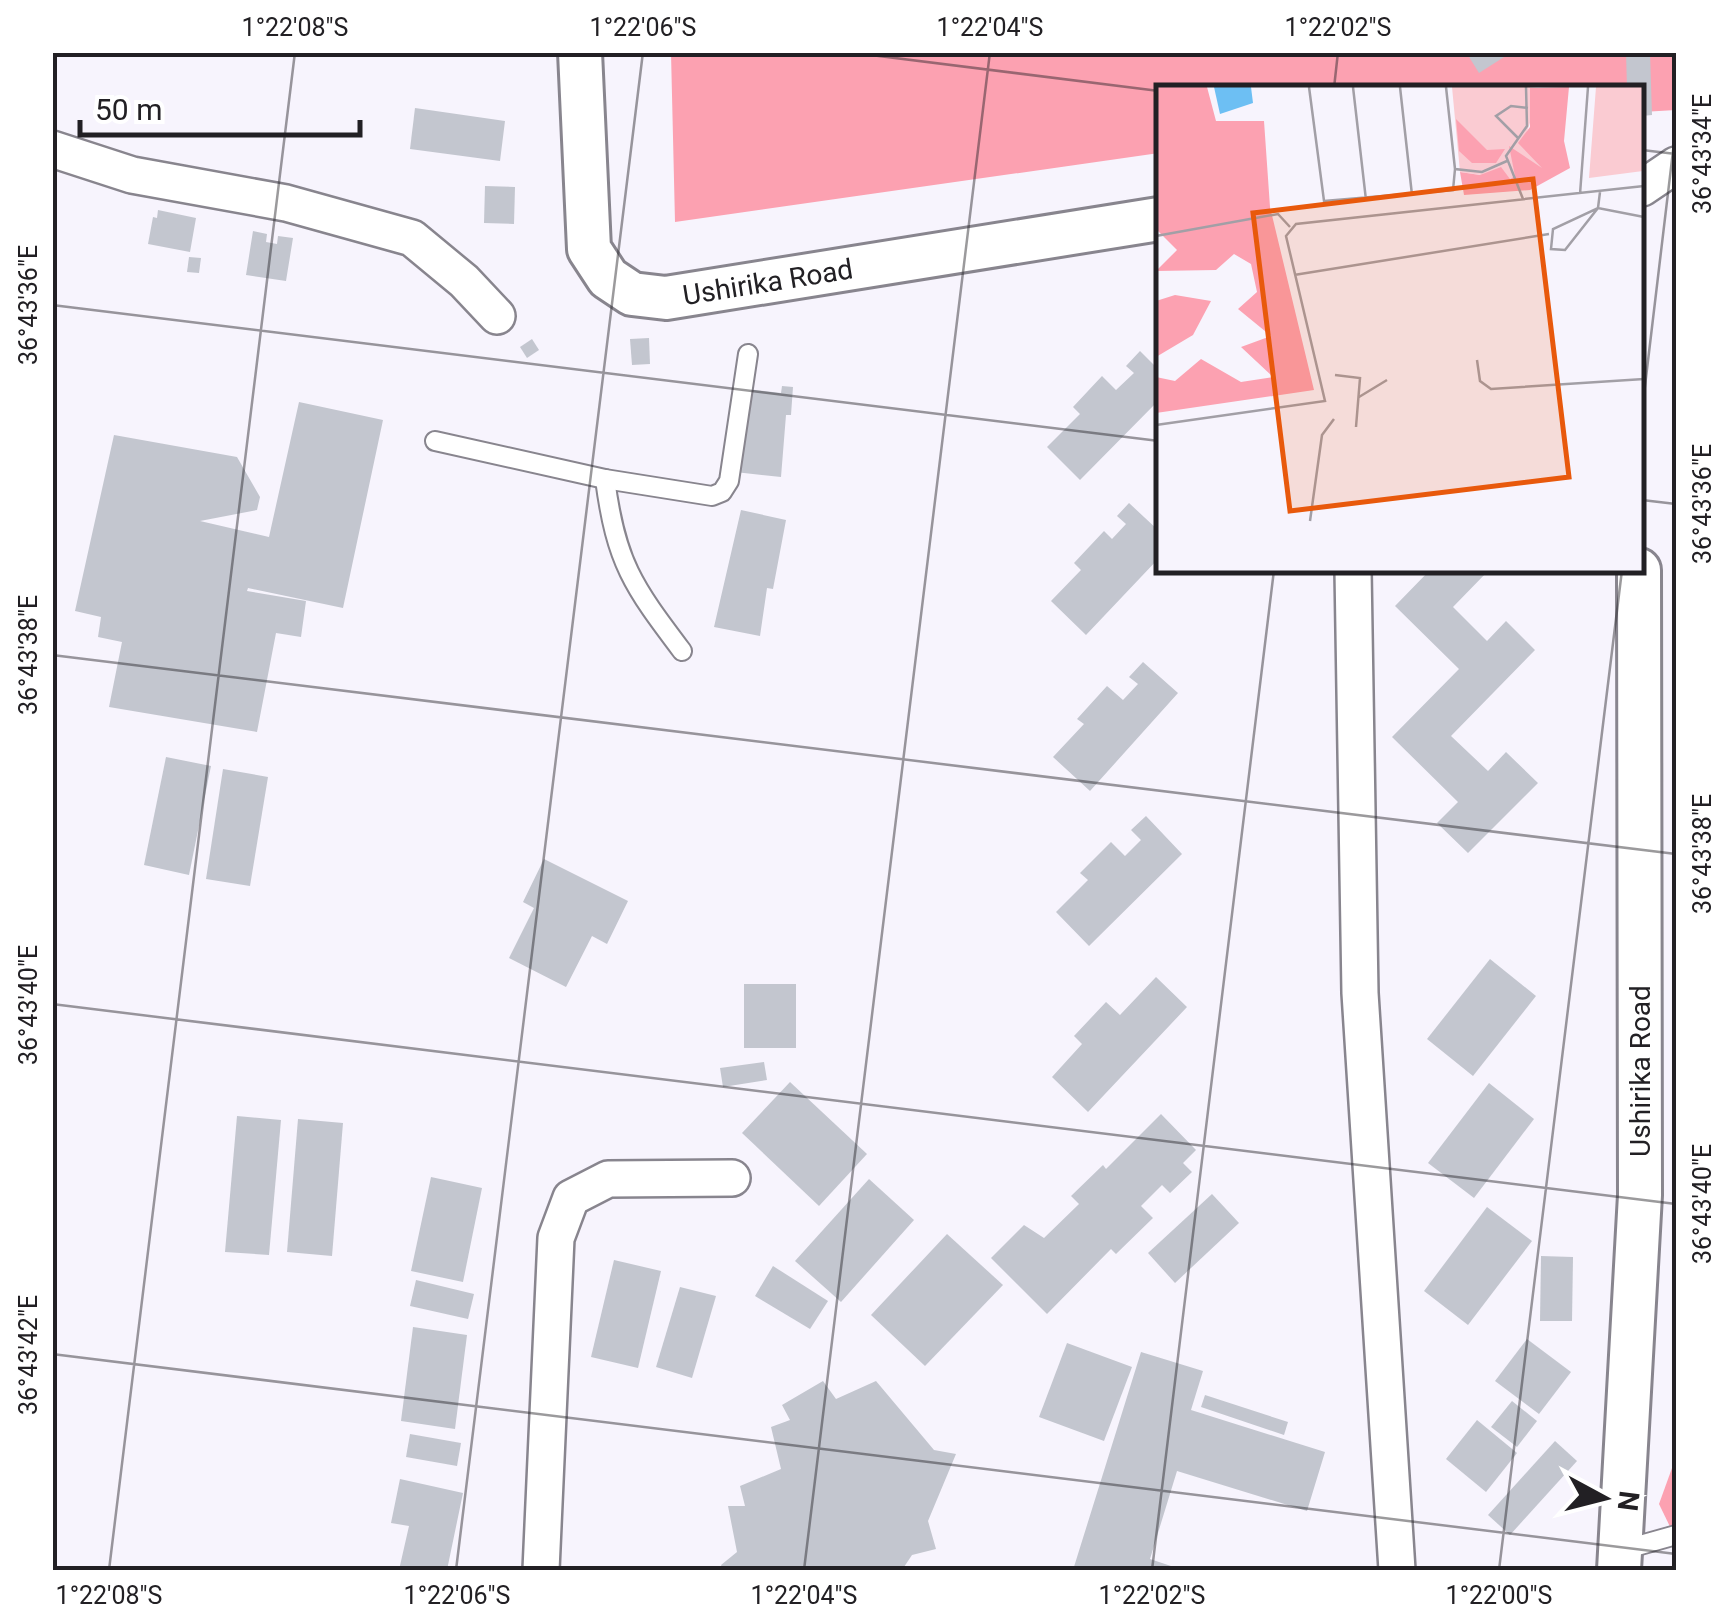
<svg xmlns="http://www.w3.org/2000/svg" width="1729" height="1623" viewBox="0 0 1729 1623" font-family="Roboto,sans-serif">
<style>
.forest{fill:#fca1b1}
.building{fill:#c3c6cf}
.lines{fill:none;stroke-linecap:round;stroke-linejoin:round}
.service-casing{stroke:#88858e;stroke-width:22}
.minor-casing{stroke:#88858e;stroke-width:40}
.tertiary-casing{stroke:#88858e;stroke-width:48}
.service{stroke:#fff;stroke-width:18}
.minor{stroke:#fff;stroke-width:35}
.tertiary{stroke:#fff;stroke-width:42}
.ticks{fill:none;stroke:#222024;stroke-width:2.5;stroke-opacity:0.45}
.labels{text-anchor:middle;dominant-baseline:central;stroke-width:9;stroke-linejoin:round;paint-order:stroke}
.street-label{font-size:28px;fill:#222024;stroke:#fff}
.inset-road{fill:none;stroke:#a29fa6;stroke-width:2.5}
.view{fill:#e8590c;fill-opacity:0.15;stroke:#e8590c;stroke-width:5}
.inset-edge{fill:none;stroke:#222024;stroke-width:5}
.neatline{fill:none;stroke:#222024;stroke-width:4}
.ticks-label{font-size:25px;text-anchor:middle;fill:#222024}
</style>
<rect width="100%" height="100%" fill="#f7f4fd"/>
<g class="forest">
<path d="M671 53H1676V110L1642 112V88H1159V153L675 222Z"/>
<path d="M1676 1457V1539L1659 1504Z"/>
</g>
<g class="building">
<path d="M1466 52H1512L1479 73Z"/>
<path d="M1626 52H1650L1652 115 1642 116V88H1627Z"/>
<path d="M415 108 505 121 500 161 410 149Z"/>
<path d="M485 186 515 187 514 224 484 223Z"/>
<path d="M158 210 196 218 190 252 148 244 153 217 157 218Z"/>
<path d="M253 231 267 234 266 242 277 244 278 236 293 238 286 281 246 275Z"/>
<path d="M189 257 201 258 199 273 187 272Z"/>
<path d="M649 338 650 364 632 365 630 339Z"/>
<path d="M532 339 539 350 527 358 520 347Z"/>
<path d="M1140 351 1159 370V400L1080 480 1047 447 1080 414 1073 407 1102 376 1116 390 1134 373 1126 366Z"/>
<path d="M782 386 793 387 791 415H786L781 477 735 472 747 389 781 393Z"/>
<path d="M299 402 383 420 343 608 248 588 247 591 306 601 301 637 276 633 257 732 109 707 122 642 98 637 101 617 75 611 114 435 237 457 260 497 257 510 200 521 269 537Z"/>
<path d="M1129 503 1159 531V558L1086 635 1051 601 1081 570 1074 563 1104 531 1112 539 1126 524 1117 516Z"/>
<path d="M741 510 786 520 773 589 767 588 760 636 714 627Z"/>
<path d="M1430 570H1489L1453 607 1487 641 1506 621 1535 650 1451 736 1488 771 1506 752 1538 783 1468 853 1437 823 1458 802 1392 737 1459 669 1395 606Z"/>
<path d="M1143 662 1178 693 1090 791 1053 757 1084 724 1077 719 1107 686 1123 700 1138 684 1129 677Z"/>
<path d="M166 757 211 766 189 875 144 865Z"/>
<path d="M223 769 268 777 250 886 206 879Z"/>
<path d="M1146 816 1182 854 1089 946 1056 912 1088 880 1080 873 1111 842 1125 856 1141 840 1131 830Z"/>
<path d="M544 859 628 901 607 944 592 936 566 987 509 958 534 908 523 902Z"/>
<path d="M1490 959 1536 996 1473 1076 1427 1039Z"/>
<path d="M1156 977 1187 1007 1088 1112 1052 1077 1082 1044 1074 1036 1106 1002 1120 1015Z"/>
<rect x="744" y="984" width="52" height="64"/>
<path d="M764 1062 767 1080 723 1087 720 1068Z"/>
<path d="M790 1082 867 1154 819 1206 742 1133Z"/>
<path d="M1489 1083 1534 1119 1474 1198 1428 1163Z"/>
<path d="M1161 1114 1196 1150 1183 1163 1192 1172 1170 1193 1162 1185 1141 1206 1153 1218 1116 1254 1111 1249 1047 1314 991 1258 1024 1225 1044 1238 1079 1204 1071 1196 1103 1165 1106 1169Z"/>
<path d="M237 1116 281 1120 269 1255 225 1252Z"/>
<path d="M298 1119 343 1123 332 1256 287 1252Z"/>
<path d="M431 1177 482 1188 463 1282 411 1271Z"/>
<path d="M869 1179 914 1220 841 1302 795 1261Z"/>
<path d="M1212 1194 1239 1223 1175 1283 1148 1253Z"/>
<path d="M1487 1207 1532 1241 1468 1325 1424 1291Z"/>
<path d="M947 1234 1003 1285 925 1366 871 1315Z"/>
<path d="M1541 1256 1573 1257 1572 1321H1540Z"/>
<path d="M614 1260 661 1271 638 1368 591 1357Z"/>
<path d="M773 1266 828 1301 810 1329 755 1296Z"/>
<path d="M416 1280 474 1294 468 1319 410 1306Z"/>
<path d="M680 1287 716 1296 692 1378 656 1367Z"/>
<path d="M413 1327 467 1335 455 1429 401 1421Z"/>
<path d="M1527 1339 1571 1372 1539 1414 1495 1381Z"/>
<path d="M1067 1343 1132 1367 1104 1441 1039 1417Z"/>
<path d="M1141 1352 1203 1371 1191 1410 1325 1452 1307 1511 1177 1471 1150 1559 1183 1570H1073Z"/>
<path d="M823 1381 836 1399 876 1381 934 1450 956 1454 928 1521 936 1549 912 1555 902 1570H723L721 1565 737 1552 728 1506H745L740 1486 781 1469 771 1427 790 1420 782 1405Z"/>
<path d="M1205 1395 1288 1422 1284 1435 1201 1407Z"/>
<path d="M1512 1401 1537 1421 1517 1447 1491 1427Z"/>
<path d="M1477 1420 1517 1453 1486 1492 1446 1459Z"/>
<path d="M410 1434 461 1443 457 1466 406 1457Z"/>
<path d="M1555 1441 1577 1461 1510 1535 1488 1515Z"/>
<path d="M400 1479 463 1493 447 1570H399L409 1526 391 1523Z"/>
</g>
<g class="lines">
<g class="service-casing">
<g id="service">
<path d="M435 441 605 479 712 496 722 492 729 481 748 354"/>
<path d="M605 479C616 563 633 586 682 651"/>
<path d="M1619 1551 1676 1535"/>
</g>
</g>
<g class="minor-casing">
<g id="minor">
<path d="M52 149 132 175 286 203 412 238 464 281 497 316"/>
<path d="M1642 188 1676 165"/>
<path d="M1353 570 1360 993 1397 1570"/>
<path d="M541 1570 556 1238 571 1198 608 1179 732 1178"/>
</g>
</g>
<g class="tertiary-casing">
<g id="tertiary">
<path id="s1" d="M580 52 589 249 608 278 632 294 666 298 1159 219"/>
<path d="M1619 1570 1640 1195 1639 570"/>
</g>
</g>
<use href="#service" class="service"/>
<use href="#minor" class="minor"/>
<use href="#tertiary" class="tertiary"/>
</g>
<path class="ticks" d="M847 52 1159 91M1334 88 1338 52M1642 150 1676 154M52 305 1159 441M1642 411 1676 126M1642 500 1676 504M52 655 1676 854M52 1004 1676 1204M52 1354 1676 1554M109 1570 295 52M456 1570 643 52M804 1570 990 52M1152 1570 1274 570M1499 1570 1622 570"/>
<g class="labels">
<g class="street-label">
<text stroke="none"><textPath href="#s1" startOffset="398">Ushirika Road</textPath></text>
<text transform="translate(1640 1071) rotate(-90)">Ushirika Road</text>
</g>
</g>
<g transform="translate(1156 85)">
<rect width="488" height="488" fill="#f7f4fd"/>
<path d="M296 2H382L374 3 377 29 368 55 388 84 354 94 304 87ZM440 2H487V86L433 93Z" fill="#facbd2"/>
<path d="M0 2H51L60 36H108L114 122 158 305 0 328V292L19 296 45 274 85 297 117 292 85 262 115 251 82 224 101 207 95 179 78 169 60 185 0 186 21 165 0 144ZM413 2 408 56 414 83 374 105 308 110 304 87 324 90 345 82 354 94 359 91 353 61 386 83 362 58 374 42V3ZM300 34 331 65 349 64 340 78H316L303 66ZM19 210 55 216 37 250 0 272V216Z" fill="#fca1b1"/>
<path d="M58 2H95L97 18 64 29Z" fill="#6dbff3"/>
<path class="inset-road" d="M153 2 168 116 297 105 299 84M197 2 210 115M244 2 256 110M290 2 299 84 326 87 351 76M362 53 340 31 355 21 372 23M444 107 442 123 409 165 395 164 397 144 442 123 488 132M424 109 432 2M367 114 350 71 371 41 370 2M0 151 122 129 134 142M138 190 393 149M321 275 324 296 335 304 488 294M179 290 204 293 200 342M203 312 231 295M0 340 169 316 130 151 140 139 488 101M154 436 166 350 178 334"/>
<path class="view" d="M377 94 413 392 134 426 97 128Z"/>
<rect width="488" height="488" class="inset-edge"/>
</g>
<rect width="1729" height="1623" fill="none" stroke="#ffffff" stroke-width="110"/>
<g transform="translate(1604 1498) rotate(97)" stroke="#ffffff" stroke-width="8" paint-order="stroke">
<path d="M0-8L18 38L0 25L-18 38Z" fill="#222024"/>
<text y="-15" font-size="28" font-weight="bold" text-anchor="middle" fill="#222024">N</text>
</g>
<path d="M80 120v15h280v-15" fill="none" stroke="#222024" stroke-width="5"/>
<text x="95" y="120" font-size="30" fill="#222024" stroke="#ffffff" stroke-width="8" paint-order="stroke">50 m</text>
<rect x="55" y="55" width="1619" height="1513" class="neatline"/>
<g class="ticks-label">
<text x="295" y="36">1°22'08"S</text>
<text x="643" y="36">1°22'06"S</text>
<text x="990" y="36">1°22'04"S</text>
<text x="1338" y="36">1°22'02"S</text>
<text transform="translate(1702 154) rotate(-90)" y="9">36°43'34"E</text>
<text transform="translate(28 305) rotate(-90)" y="9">36°43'36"E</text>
<text transform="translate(1702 504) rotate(-90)" y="9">36°43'36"E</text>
<text transform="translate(28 655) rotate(-90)" y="9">36°43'38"E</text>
<text transform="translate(1702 854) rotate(-90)" y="9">36°43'38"E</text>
<text transform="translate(28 1005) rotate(-90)" y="9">36°43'40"E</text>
<text transform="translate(1702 1204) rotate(-90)" y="9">36°43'40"E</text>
<text transform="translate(28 1355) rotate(-90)" y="9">36°43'42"E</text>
<text x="109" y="1604">1°22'08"S</text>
<text x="457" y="1604">1°22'06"S</text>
<text x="804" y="1604">1°22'04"S</text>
<text x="1152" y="1604">1°22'02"S</text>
<text x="1499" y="1604">1°22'00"S</text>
</g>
</svg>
